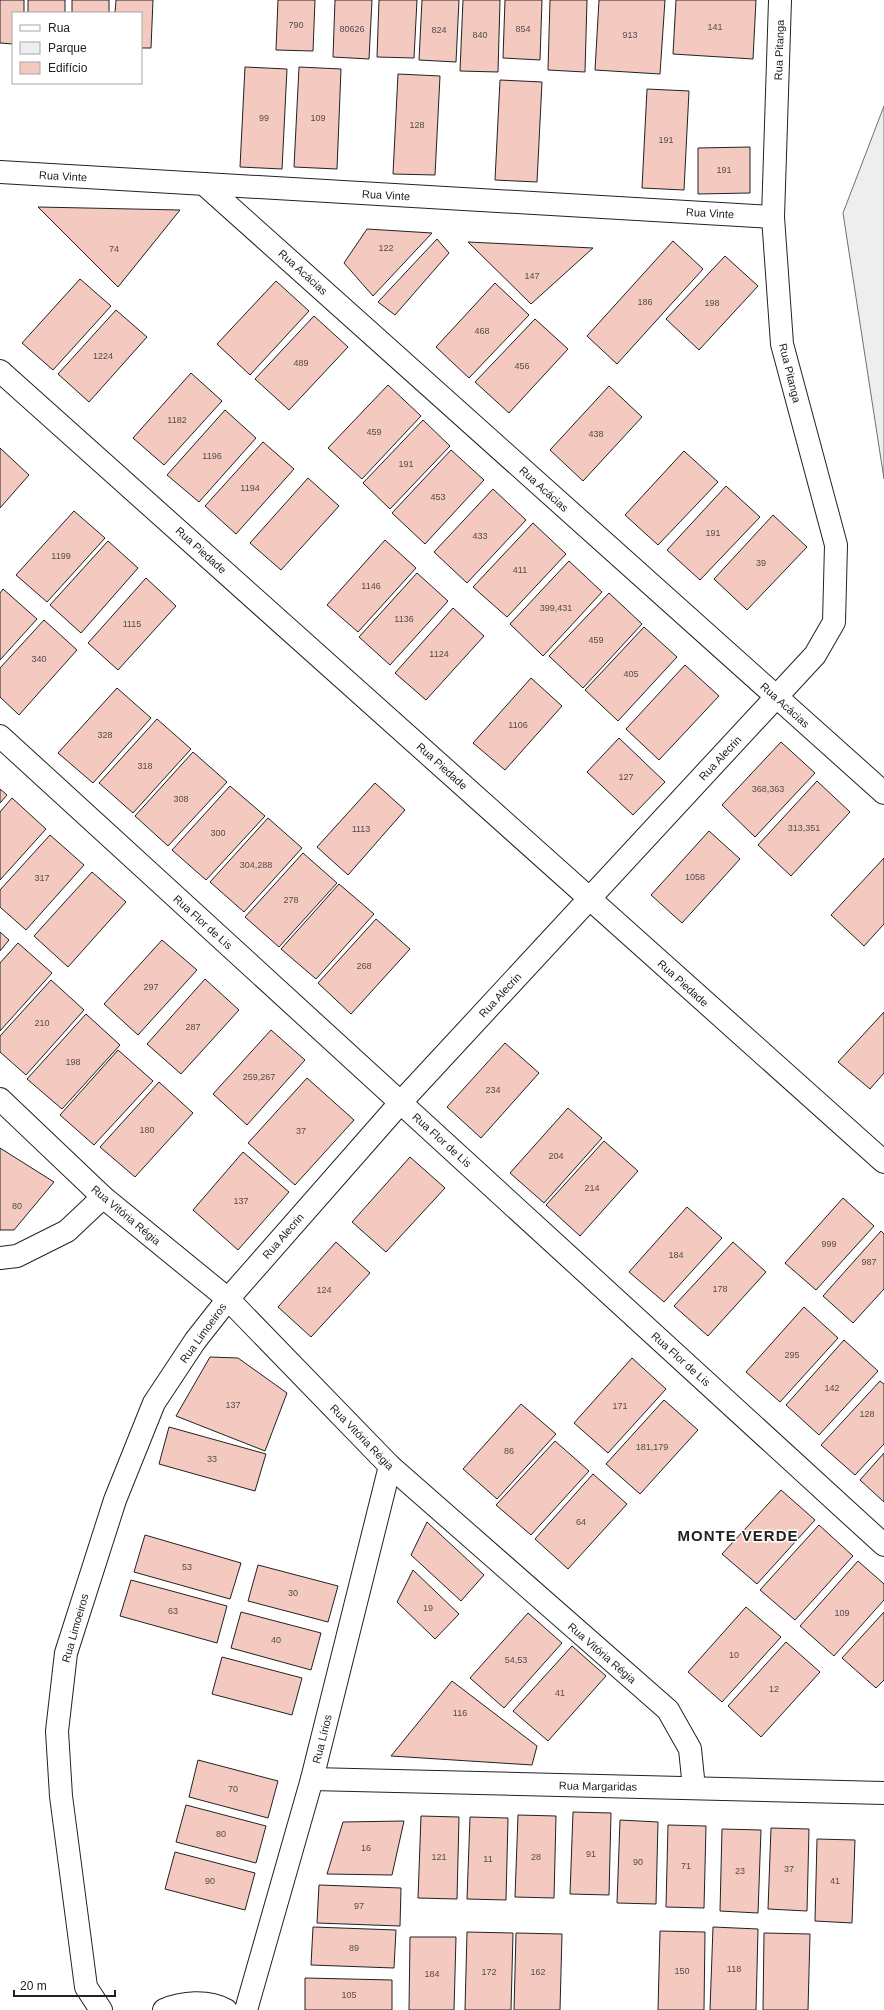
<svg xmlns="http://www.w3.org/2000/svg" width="884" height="2010" viewBox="0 0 884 2010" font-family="Arial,sans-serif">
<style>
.green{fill:#eee;stroke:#6f6f6f}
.building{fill:#f3c9c0;stroke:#222}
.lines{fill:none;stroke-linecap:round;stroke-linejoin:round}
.minor-casing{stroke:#222;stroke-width:24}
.minor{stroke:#fff;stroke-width:22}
.labels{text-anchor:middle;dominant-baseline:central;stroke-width:3;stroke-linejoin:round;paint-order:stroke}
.number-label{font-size:9px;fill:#564c4a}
.street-label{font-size:11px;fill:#222;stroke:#fff}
.district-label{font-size:15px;font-weight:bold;letter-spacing:1px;fill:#222;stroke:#fff}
</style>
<rect width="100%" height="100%" fill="#fff"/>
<path class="green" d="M884 106V479L843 213Z"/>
<g class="building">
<path d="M0 0H24V13H13V44L0 43Z"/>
<rect x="28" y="0" width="37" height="13"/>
<rect x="72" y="0" width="37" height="13"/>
<path d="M116 0H153L151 48H141V13H115Z"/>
<path d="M278 0H315L313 51 276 50Z"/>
<path d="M335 0H372L369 59 333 57Z"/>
<path d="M379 0H417L414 58 377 57Z"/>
<path d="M422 0H459L456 62 419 60Z"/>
<path d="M463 0H500L498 72 460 71Z"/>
<path d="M505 0H542L540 60 503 58Z"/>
<path d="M550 0H587L585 72 548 70Z"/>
<path d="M599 0H665L660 74 595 70Z"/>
<path d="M676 0H756L753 59 673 54Z"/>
<path d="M245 67 287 69 282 169 240 167Z"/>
<path d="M299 67 341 69 337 169 294 167Z"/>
<path d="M398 74 440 76 435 175 393 174Z"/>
<path d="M500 80 542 82 537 182 495 180Z"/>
<path d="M647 89 689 91 684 190 642 188Z"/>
<path d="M750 147V193L698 194V148Z"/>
<path d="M38 207 180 210 118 287Z"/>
<path d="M367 229 432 233 373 296 344 263Z"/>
<path d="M437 239 449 253 395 315 378 302Z"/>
<path d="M673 241 703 269 617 364 587 336Z"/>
<path d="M468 242 593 248 531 304Z"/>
<path d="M725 256 758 286 699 350 666 319Z"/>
<path d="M80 279 111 306 53 370 22 343Z"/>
<path d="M276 281 309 311 250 375 217 344Z"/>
<path d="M495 283 529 315 469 378 436 347Z"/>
<path d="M116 310 147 337 89 402 58 374Z"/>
<path d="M314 316 348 347 289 410 255 379Z"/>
<path d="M535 319 568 349 509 413 475 382Z"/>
<path d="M191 373 222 401 164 465 133 438Z"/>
<path d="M388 385 421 416 362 479 328 448Z"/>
<path d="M609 386 642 417 583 481 550 450Z"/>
<path d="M225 410 256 438 199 502 167 475Z"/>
<path d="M423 420 450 446 390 509 363 483Z"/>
<path d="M263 442 294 469 236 534 205 506Z"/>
<path d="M0 448 29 475 0 508Z"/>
<path d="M451 450 484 480 425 544 392 513Z"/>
<path d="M684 451 718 482 658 545 625 515Z"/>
<path d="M308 478 339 506 281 570 250 543Z"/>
<path d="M726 486 760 517 700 580 667 550Z"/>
<path d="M493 489 526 520 467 583 434 552Z"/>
<path d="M74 511 105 538 47 602 16 575Z"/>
<path d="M773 515 807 547 747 610 714 579Z"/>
<path d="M533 523 566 554 507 617 473 587Z"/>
<path d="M385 540 416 568 358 632 327 605Z"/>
<path d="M108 541 138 568 81 633 50 605Z"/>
<path d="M569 561 602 592 543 656 510 624Z"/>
<path d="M417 573 448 601 390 665 359 637Z"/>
<path d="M146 578 176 606 118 670 88 643Z"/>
<path d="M3 589 37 619 0 660V593Z"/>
<path d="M609 593 642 624 583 688 549 656Z"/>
<path d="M453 608 484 636 426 700 395 673Z"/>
<path d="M44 620 77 650 19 715 0 697V668Z"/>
<path d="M644 627 677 657 618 721 585 690Z"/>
<path d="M685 665 719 696 659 760 626 729Z"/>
<path d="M531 678 562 706 505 770 473 743Z"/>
<path d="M117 688 151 718 93 783 58 753Z"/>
<path d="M157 719 191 749 133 813 99 783Z"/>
<path d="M619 738 665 782 633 815 587 772Z"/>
<path d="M781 742 815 773 755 837 722 805Z"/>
<path d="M193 752 227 782 168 846 135 816Z"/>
<path d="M817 781 850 812 791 876 758 845Z"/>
<path d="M375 783 405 810 348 875 317 847Z"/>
<path d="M230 786 265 816 206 880 172 850Z"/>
<path d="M0 789 7 795 0 803Z"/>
<path d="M12 798 46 829 0 880V812Z"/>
<path d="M268 818 302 848 244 912 210 882Z"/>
<path d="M709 831 740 859 682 923 651 895Z"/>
<path d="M50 835 84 865 26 930 0 907V890Z"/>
<path d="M303 853 337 883 279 947 245 917Z"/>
<path d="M884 858V924L864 946 831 915Z"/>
<path d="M92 872 126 902 68 967 34 936Z"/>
<path d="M339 884 374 914 316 979 281 949Z"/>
<path d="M376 919 410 949 351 1014 318 983Z"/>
<path d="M0 932 9 940 0 951Z"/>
<path d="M162 940 197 970 138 1035 104 1004Z"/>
<path d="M18 943 52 973 0 1031V963Z"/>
<path d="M205 979 239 1010 181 1074 147 1044Z"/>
<path d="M51 980 84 1010 26 1075 0 1052V1036Z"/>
<path d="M884 1012V1073L870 1089 838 1062Z"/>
<path d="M86 1014 120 1045 62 1109 27 1079Z"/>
<path d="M271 1030 305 1060 247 1125 213 1094Z"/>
<path d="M505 1043 539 1073 481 1138 447 1107Z"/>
<path d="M118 1050 153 1081 94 1145 60 1115Z"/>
<path d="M307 1078 354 1120 295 1185 248 1143Z"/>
<path d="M159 1082 193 1113 135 1177 100 1147Z"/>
<path d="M568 1108 602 1138 544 1203 510 1173Z"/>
<path d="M604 1141 638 1171 580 1236 546 1205Z"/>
<path d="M0 1148 54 1182 14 1230H0Z"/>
<path d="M243 1152 289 1192 238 1250 193 1210Z"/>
<path d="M410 1157 445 1188 386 1252 352 1222Z"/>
<path d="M843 1198 874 1226 816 1290 785 1263Z"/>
<path d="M687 1207 722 1238 664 1302 629 1272Z"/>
<path d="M881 1231 884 1234V1289L853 1323 823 1296Z"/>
<path d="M336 1242 370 1273 311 1337 278 1307Z"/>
<path d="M733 1242 766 1272 708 1336 674 1306Z"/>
<path d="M804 1307 838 1338 780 1402 746 1372Z"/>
<path d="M844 1340 878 1371 819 1435 786 1405Z"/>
<path d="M210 1357 238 1358 287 1393 265 1451 176 1416Z"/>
<path d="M632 1358 666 1389 608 1453 574 1423Z"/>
<path d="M880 1381 884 1384V1444L855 1475 821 1445Z"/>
<path d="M664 1400 698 1430 640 1494 606 1464Z"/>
<path d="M521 1404 556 1434 497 1499 463 1469Z"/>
<path d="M169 1427 266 1454 255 1491 159 1464Z"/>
<path d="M555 1441 589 1471 531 1535 496 1505Z"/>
<path d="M884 1453V1502L860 1480Z"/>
<path d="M593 1474 627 1504 568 1569 535 1539Z"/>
<path d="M781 1490 815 1520 757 1584 722 1554Z"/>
<path d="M427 1522 484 1575 461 1601 411 1555Z"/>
<path d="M819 1525 853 1556 795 1620 760 1590Z"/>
<path d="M145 1535 241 1563 230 1599 134 1572Z"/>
<path d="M858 1561 884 1584V1600L834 1656 800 1626Z"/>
<path d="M258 1565 338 1586 328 1622 248 1601Z"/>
<path d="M413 1570 459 1614 435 1639 397 1602Z"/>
<path d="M131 1580 227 1606 217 1643 120 1616Z"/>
<path d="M746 1607 781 1637 722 1702 688 1672Z"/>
<path d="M241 1612 321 1633 311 1670 231 1648Z"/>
<path d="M884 1612V1680L876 1688 842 1658Z"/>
<path d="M528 1613 562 1643 504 1708 470 1678Z"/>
<path d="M786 1642 820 1672 761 1737 728 1706Z"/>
<path d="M572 1646 606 1676 548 1741 513 1711Z"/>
<path d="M222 1657 302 1678 292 1715 212 1694Z"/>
<path d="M452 1681 537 1746 532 1765 391 1756Z"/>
<path d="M198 1760 278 1781 268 1818 189 1797Z"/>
<path d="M186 1805 266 1826 256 1863 176 1842Z"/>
<path d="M573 1812 611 1813 609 1895 570 1894Z"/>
<path d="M518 1815 556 1816 554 1898 515 1897Z"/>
<path d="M421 1816 459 1817 457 1899 418 1898Z"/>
<path d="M470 1817 508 1818 506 1900 467 1899Z"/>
<path d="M620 1820 658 1822 656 1904 617 1903Z"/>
<path d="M404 1821 392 1875 327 1874 343 1822Z"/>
<path d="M668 1825 706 1826 704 1908 666 1907Z"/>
<path d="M771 1828 809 1829 807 1911 768 1909Z"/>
<path d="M722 1829 761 1830 758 1913 720 1911Z"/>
<path d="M817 1839 855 1840 852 1923 815 1921Z"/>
<path d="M175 1852 255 1873 245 1910 165 1889Z"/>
<path d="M319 1885 401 1888 400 1926 317 1923Z"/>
<path d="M313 1927 396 1930 394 1968 311 1965Z"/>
<path d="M713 1927 758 1929 756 2010H710Z"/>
<path d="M660 1931 705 1932 704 2010H658Z"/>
<path d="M467 1932 513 1933 511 2010H465Z"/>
<path d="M516 1933 562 1934 560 2010H514Z"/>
<path d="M764 1933 810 1934 808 2010H763Z"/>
<path d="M410 1937H456L454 2010H409Z"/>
<path d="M305 1978 392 1980V2010H305Z"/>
</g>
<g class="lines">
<g class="minor-casing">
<g id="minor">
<path d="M0 172 773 217"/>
<path d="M204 184 884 793"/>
<path d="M0 371 884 1162"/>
<path d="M0 736 884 1545"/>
<path d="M0 1099 103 1197 228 1299 390 1466 668 1710 690 1749 694 1788"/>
<path d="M0 1258 17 1256 67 1231 103 1197"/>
<path d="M312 1779 884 1793"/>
<path d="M101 2010 86 1987 61 1796 57 1731 66 1653 115 1500 154 1403 195 1341 228 1299 401 1102 815 655 834 622 836 545 782 344 773 217 780 0"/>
<path d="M164 2010C182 2002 208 2000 226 2010"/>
<path d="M246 2010 312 1779 390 1466"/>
</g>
</g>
<use href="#minor" class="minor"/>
</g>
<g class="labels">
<g class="number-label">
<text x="296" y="25">790</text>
<text x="715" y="27">141</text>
<text x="352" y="29">80626</text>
<text x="523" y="29">854</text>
<text x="439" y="30">824</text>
<text x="480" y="35">840</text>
<text x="630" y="35">913</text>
<text x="264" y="118">99</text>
<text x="318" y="118">109</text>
<text x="417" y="125">128</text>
<text x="666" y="140">191</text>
<text x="724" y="170">191</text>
<text x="386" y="248">122</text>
<text x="114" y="249">74</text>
<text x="532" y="276">147</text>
<text x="645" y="302">186</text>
<text x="712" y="303">198</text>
<text x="482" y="331">468</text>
<text x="103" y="356">1224</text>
<text x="301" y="363">489</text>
<text x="522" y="366">456</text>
<text x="177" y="420">1182</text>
<text x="374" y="432">459</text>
<text x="596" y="434">438</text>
<text x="212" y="456">1196</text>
<text x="406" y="464">191</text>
<text x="250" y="488">1194</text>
<text x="438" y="497">453</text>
<text x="713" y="533">191</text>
<text x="480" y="536">433</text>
<text x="61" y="556">1199</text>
<text x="761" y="563">39</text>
<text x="520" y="570">411</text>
<text x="371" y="586">1146</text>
<text x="556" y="608">399,431</text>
<text x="404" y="619">1136</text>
<text x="132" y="624">1115</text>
<text x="596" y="640">459</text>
<text x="439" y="654">1124</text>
<text x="39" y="659">340</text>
<text x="631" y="674">405</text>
<text x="518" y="725">1106</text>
<text x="105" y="735">328</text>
<text x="145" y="766">318</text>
<text x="626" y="777">127</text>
<text x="768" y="789">368,363</text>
<text x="181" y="799">308</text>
<text x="804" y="828">313,351</text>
<text x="361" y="829">1113</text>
<text x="218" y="833">300</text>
<text x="256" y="865">304,288</text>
<text x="695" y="877">1058</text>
<text x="42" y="878">317</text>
<text x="291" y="900">278</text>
<text x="364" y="966">268</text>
<text x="151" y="987">297</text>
<text x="42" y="1023">210</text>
<text x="193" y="1027">287</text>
<text x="73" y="1062">198</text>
<text x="259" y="1077">259,267</text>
<text x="493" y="1090">234</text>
<text x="147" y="1130">180</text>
<text x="301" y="1131">37</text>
<text x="556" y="1156">204</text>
<text x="592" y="1188">214</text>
<text x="241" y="1201">137</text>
<text x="17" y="1206">80</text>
<text x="829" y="1244">999</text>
<text x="676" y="1255">184</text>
<text x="869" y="1262">987</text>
<text x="720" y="1289">178</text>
<text x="324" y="1290">124</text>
<text x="792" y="1355">295</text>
<text x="832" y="1388">142</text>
<text x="233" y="1405">137</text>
<text x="620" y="1406">171</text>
<text x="867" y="1414">128</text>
<text x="652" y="1447">181,179</text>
<text x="509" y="1451">86</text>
<text x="212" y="1459">33</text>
<text x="581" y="1522">64</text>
<text x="187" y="1567">53</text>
<text x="293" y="1593">30</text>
<text x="428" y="1608">19</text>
<text x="173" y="1611">63</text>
<text x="842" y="1613">109</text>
<text x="276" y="1640">40</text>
<text x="734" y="1655">10</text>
<text x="516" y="1660">54,53</text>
<text x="774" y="1689">12</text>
<text x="560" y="1693">41</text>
<text x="460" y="1713">116</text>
<text x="233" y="1789">70</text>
<text x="221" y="1834">80</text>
<text x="366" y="1848">16</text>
<text x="591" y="1854">91</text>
<text x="439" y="1857">121</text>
<text x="536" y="1857">28</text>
<text x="488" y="1859">11</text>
<text x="638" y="1862">90</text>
<text x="686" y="1866">71</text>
<text x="789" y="1869">37</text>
<text x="740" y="1871">23</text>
<text x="210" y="1881">90</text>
<text x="835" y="1881">41</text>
<text x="359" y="1906">97</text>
<text x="354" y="1948">89</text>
<text x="734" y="1969">118</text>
<text x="682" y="1971">150</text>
<text x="489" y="1972">172</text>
<text x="538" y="1972">162</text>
<text x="432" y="1974">184</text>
<text x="349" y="1995">105</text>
</g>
<g class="street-label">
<text transform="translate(779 50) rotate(-88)">Rua Pitanga</text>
<text transform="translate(63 176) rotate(3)">Rua Vinte</text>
<text transform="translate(386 195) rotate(3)">Rua Vinte</text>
<text transform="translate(710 213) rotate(3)">Rua Vinte</text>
<text transform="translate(303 272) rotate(42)">Rua Acácias</text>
<text transform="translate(790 373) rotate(76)">Rua Pitanga</text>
<text transform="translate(544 489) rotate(42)">Rua Acácias</text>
<text transform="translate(201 550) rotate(42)">Rua Piedade</text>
<text transform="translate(785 705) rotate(42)">Rua Acácias</text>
<text transform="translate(720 758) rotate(-47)">Rua Alecrin</text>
<text transform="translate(442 766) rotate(42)">Rua Piedade</text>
<text transform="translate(203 922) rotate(42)">Rua Flor de Lis</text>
<text transform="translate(683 983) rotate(42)">Rua Piedade</text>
<text transform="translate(500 995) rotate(-47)">Rua Alecrin</text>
<text transform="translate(442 1140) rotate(42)">Rua Flor de Lis</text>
<text transform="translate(126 1215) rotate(40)">Rua Vitória Régia</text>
<text transform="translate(283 1236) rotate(-49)">Rua Alecrin</text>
<text transform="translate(203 1333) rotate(-54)">Rua Limoeiros</text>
<text transform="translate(681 1359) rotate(42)">Rua Flor de Lis</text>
<text transform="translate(362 1437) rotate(46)">Rua Vitória Régia</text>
<text transform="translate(75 1628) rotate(-74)">Rua Limoeiros</text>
<text transform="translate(602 1653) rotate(41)">Rua Vitória Régia</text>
<text transform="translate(322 1739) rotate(-76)">Rua Lírios</text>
<text transform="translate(598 1786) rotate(1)">Rua Margaridas</text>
</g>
<g class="district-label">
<text x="738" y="1535">MONTE VERDE</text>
</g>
</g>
<rect x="12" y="12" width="130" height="72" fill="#ffffff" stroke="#a7a7a7"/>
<rect x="20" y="25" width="20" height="6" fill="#ffffff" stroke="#a7a7a7"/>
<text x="48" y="32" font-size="12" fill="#222222">Rua</text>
<rect x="20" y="42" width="20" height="12" fill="#eeeeee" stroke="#a7a7a7"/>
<text x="48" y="52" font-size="12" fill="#222222">Parque</text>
<rect x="20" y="62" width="20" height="12" fill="#f3c9c0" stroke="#a7a7a7"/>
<text x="48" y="72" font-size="12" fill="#222222">Edifício</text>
<path d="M14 1990v6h101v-6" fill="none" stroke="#222222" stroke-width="2"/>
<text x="20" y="1990" font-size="12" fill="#222222" stroke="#ffffff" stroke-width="3" paint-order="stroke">20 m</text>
</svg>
